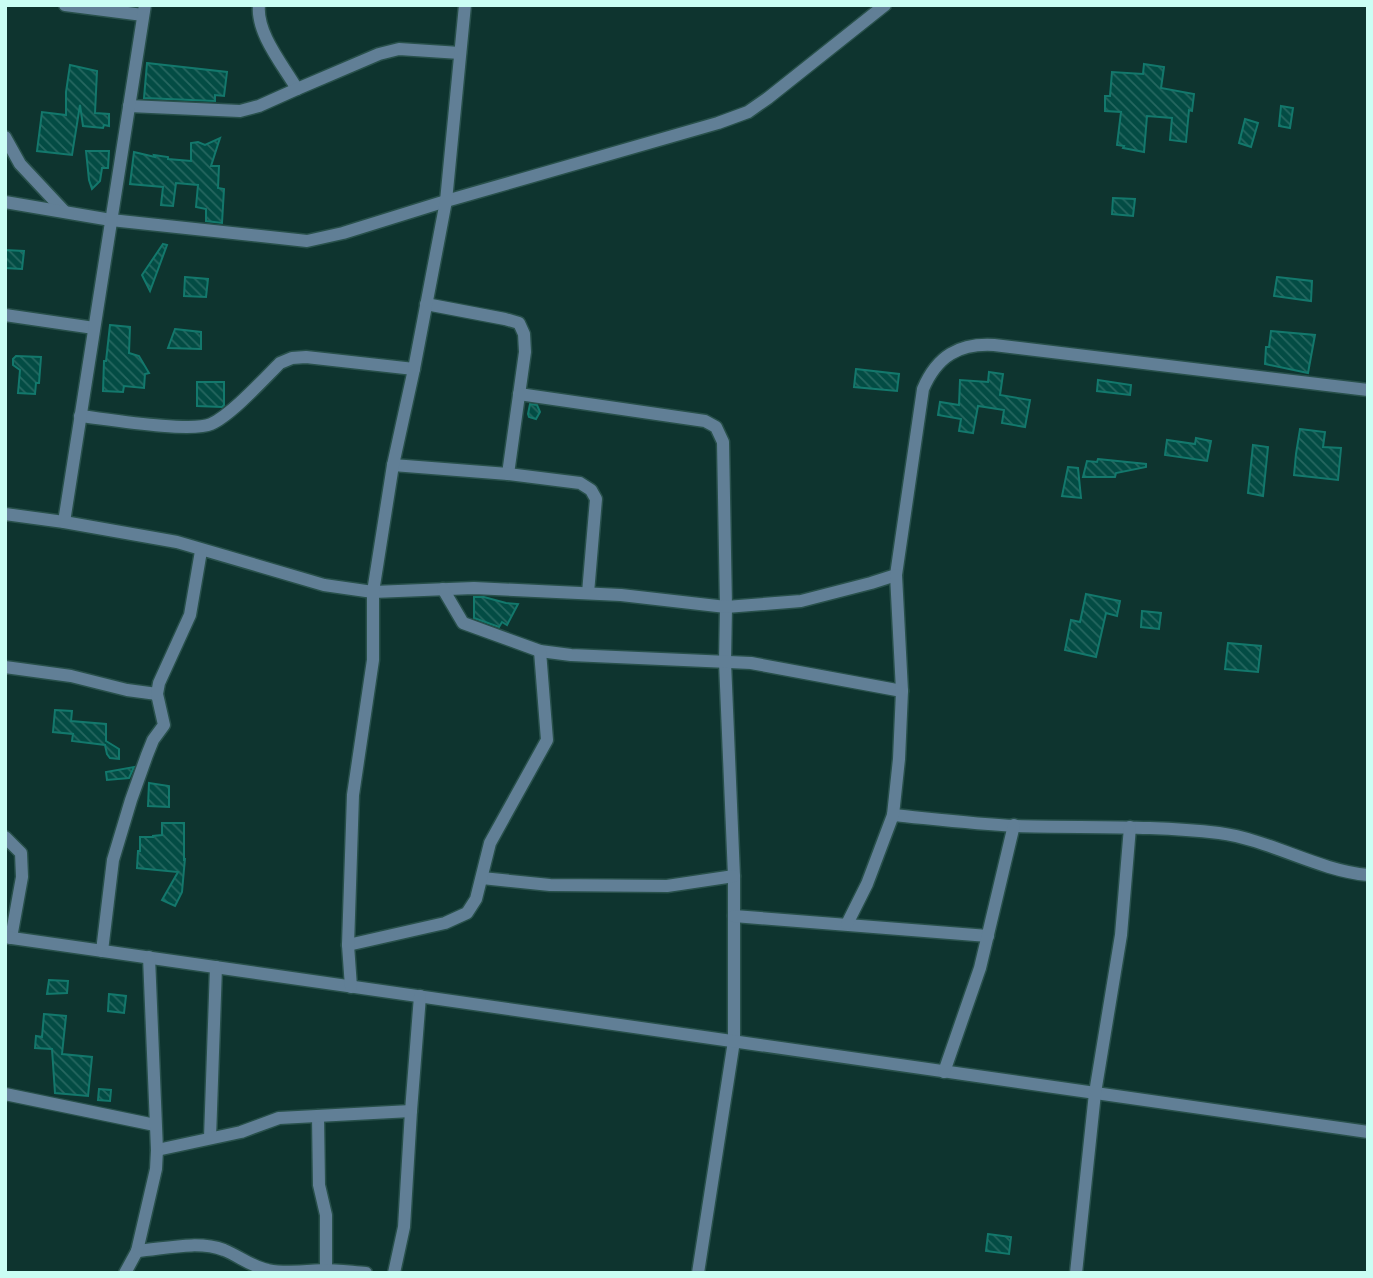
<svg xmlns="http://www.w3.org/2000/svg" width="1373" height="1278" viewBox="0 0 1373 1278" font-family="'Source Sans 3',sans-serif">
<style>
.building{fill:url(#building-back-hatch);stroke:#13786c;stroke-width:2}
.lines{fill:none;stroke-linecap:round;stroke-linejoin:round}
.street-casing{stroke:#28504b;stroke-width:15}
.street{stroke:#617f96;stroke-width:12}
</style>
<defs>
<pattern id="building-back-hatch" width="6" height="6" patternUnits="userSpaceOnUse" patternTransform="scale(1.75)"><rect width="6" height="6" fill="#034c44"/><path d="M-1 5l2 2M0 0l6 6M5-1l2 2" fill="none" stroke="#266760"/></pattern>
</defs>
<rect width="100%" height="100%" fill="#0e342f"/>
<g class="building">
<path d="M147 63 227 72 224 96 215 95V101L144 98Z"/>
<path d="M1144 64 1164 67 1161 88 1194 94 1192 111 1189 110 1186 142 1170 140 1172 118 1147 116 1144 152 1123 148 1124 146 1117 145 1121 112 1105 111V96H1110L1112 72 1143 74Z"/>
<path d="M70 65 97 71 95 113 109 114V126L104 125 103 128 83 126 80 105 72 155 37 151 42 112 66 115V92Z"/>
<path d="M1281 106 1293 108 1290 128 1279 126Z"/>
<path d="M1245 119 1258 123 1251 147 1239 143Z"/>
<path d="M220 138 211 166H219L218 188 224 189 222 223 206 221V209L196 207 198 185 176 183 173 206 161 205 163 187 130 184 134 152 155 157 154 155 168 157V159L191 161V143L198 142 205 145Z"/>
<path d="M86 151H109L108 168H102L100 181 92 189 89 180Z"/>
<path d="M1113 198 1135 199 1133 216 1112 214Z"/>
<path d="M163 244 167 245 150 291 142 275Z"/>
<path d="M5 250 24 251 22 269 5 268Z"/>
<path d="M185 277 208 279 206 297 184 296Z"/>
<path d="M1277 277 1312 281 1311 301 1274 296Z"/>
<path d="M110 325 130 327 129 353 139 356 149 373 145 374 144 388 124 386 123 392 103 391 104 361H106Z"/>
<path d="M175 329 201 332V349L168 348Z"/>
<path d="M1271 331 1315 335 1308 373 1265 364 1266 347H1269Z"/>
<path d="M16 356 41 357 39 383H36L35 394 18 393 20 370 13 365V359Z"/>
<path d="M856 369 899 374 897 391 854 387Z"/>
<path d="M989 372 1003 374 1000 395 1030 400 1025 427 1002 423 1004 410 978 406 973 433 959 431 961 419 938 415 940 402 959 405 960 380 988 382Z"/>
<path d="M1098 380 1131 385 1130 395 1097 391Z"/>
<path d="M197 382H224V405L222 407 197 406Z"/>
<path d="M530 404 537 405 540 412 536 419 529 417 528 414Z"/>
<path d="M1300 429 1325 432 1323 447 1341 448 1338 480 1294 475 1296 454Z"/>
<path d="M1196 438 1211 441 1207 461 1165 455 1167 440 1195 444Z"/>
<path d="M1253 445 1268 447 1263 496 1248 493Z"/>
<path d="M1098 459 1146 464V467L1116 473 1115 477H1083L1087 461 1097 462Z"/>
<path d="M1068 467 1078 468 1081 498 1062 496Z"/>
<path d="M1086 594 1120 601 1117 616 1106 613 1096 657 1065 650 1071 620 1080 622Z"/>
<path d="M474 597H484L506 603 518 604 507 625 502 622 499 627 474 618Z"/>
<path d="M1142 611 1161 613 1159 629 1141 627Z"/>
<path d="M1228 643 1261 646 1258 672 1225 669Z"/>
<path d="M55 710 72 711 71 721 106 724V741L119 749V759L110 758 107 754 105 745 72 741 73 734 53 732Z"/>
<path d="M134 767 129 778 107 780 106 772Z"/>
<path d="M149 783 169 786V807L148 806Z"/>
<path d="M162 823H184V861L185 858 182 892 175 906 162 900 178 872 137 868 138 851H140V837H153V836L162 835Z"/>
<path d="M49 980 68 981 67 993 47 994Z"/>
<path d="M109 994 126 996 124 1013 108 1011Z"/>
<path d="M44 1014 66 1016 62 1054 92 1057 88 1096 55 1093 52 1049 35 1048 36 1036 42 1037Z"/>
<path d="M99 1089 111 1090 110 1101 98 1100Z"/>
<path d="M988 1234 1011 1237 1009 1254 986 1251Z"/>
</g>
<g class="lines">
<g class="street-casing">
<g id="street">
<path d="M65 5 143 15"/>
<path d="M259 5C256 33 283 65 297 89"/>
<path d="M129 106 240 111 259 106 297 89 379 54 399 49 460 53"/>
<path d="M5 137 20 164 64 211"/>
<path d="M5 202 111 220 307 241 343 233 446 201 718 123 748 112 768 98 885 5"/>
<path d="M426 304 505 319 519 323 524 334 525 352 508 474"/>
<path d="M5 315 94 328"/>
<path d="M519 394 705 421 716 427 723 442 726 607 725 662 734 876V1041L698 1273"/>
<path d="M80 416C106 419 191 433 211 424 231 415 263 380 280 363L292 358 306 357 414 369"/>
<path d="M393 465 508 474 580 483 591 490 596 499 588 593"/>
<path d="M5 514 64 522 177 542 324 585 373 592 474 588 621 595 726 607 801 601 871 583 896 575 923 389C937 356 959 343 994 345L1368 390"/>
<path d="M64 522 145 5"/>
<path d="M443 589 463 623 540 651 571 655 751 663 902 691"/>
<path d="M5 667 71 676 127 690 157 694"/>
<path d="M893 815C934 819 975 824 1016 826 1084 828 1152 825 1219 833 1271 840 1316 870 1368 875"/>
<path d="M5 837 21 853 22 877 11 938"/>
<path d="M482 878 550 885 667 886 734 876"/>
<path d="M734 916 988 936"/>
<path d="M847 924 867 884 893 815 899 759 902 691 896 575"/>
<path d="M5 937 1368 1132"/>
<path d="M348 945 445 923 467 913 476 899 490 843 547 740 540 651"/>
<path d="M102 951 113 860 131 800 147 755 153 740 164 725 157 694 159 683 190 615 201 551"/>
<path d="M351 987 348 945 353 795 373 660V592L393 465 414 369 446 201 465 5"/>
<path d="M944 1072 980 968 1014 825"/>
<path d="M5 1094 155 1125"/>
<path d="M318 1116 319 1185 326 1215V1270"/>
<path d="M210 1138 216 967"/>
<path d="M157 1150 241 1132 279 1118 411 1111"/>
<path d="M137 1251C164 1249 197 1240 224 1250 239 1256 252 1267 268 1270 286 1274 305 1271 323 1270 337 1270 352 1272 366 1273"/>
<path d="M125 1273 137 1251 156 1169 157 1150 149 957"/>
<path d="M394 1273 404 1227 411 1111 420 996"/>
<path d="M1076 1273 1095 1093 1121 935 1130 827"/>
</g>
</g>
<use href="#street" class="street"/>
</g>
<rect width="1373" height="1278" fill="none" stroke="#cafef4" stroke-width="14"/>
</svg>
